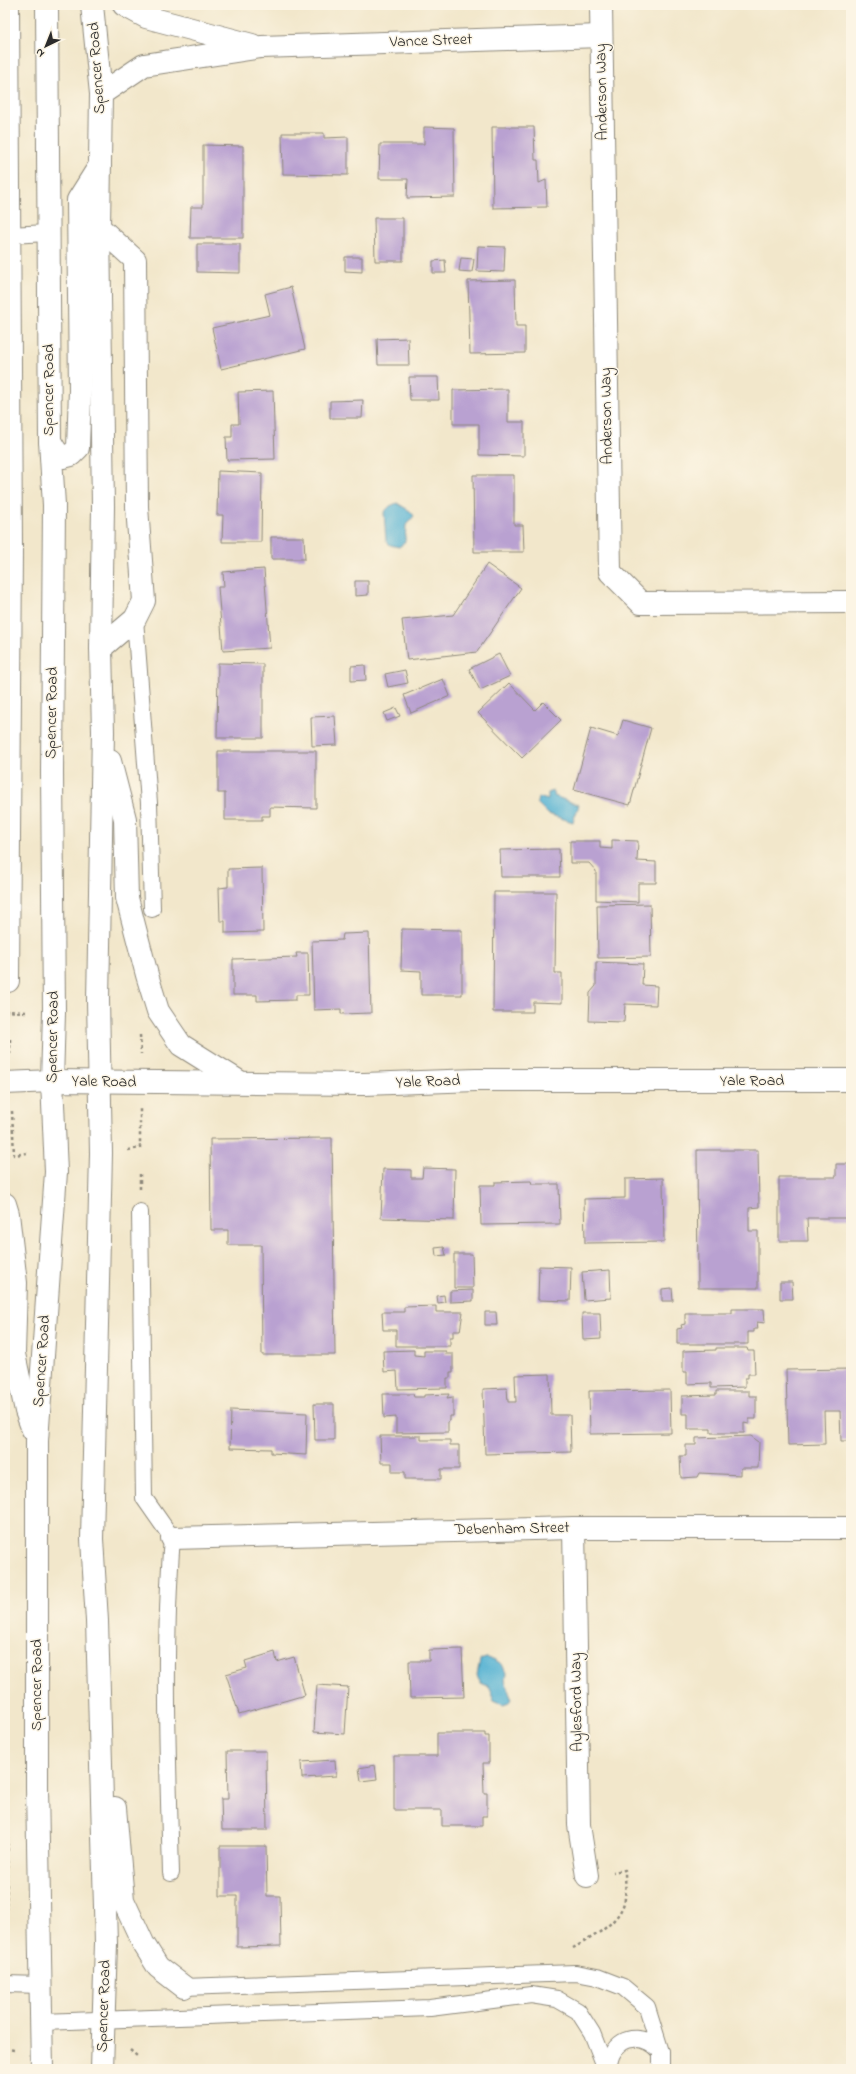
<svg xmlns="http://www.w3.org/2000/svg" width="856" height="2074" viewBox="0 0 856 2074" font-family="'Indie Flower',sans-serif">
<style>
.water{fill:#55b2d3;stroke:#406e7f}
.building{fill:#b9a1d1}
.lines{fill:none;stroke-linecap:round;stroke-linejoin:round}
.service-casing{stroke:#8e897b;stroke-width:18}
.minor-casing{stroke:#8e897b;stroke-width:24}
.primary-casing{stroke:#8e897b;stroke-width:24}
.path{stroke:#8e897b;stroke-width:2.5;stroke-dasharray:3 3;stroke-linecap:butt}
.service{stroke:#fff;stroke-width:16}
.minor{stroke:#fff;stroke-width:22}
.primary{stroke:#fff;stroke-width:22}
.labels{text-anchor:middle;dominant-baseline:central;stroke-width:3;stroke-linejoin:round;paint-order:stroke}
.street-label{font-size:16px;fill:#2b2b2b;stroke:#fcf5e5}
</style>
<rect width="100%" height="100%" fill="#fcf5e5"/>
<filter id="ink" filterUnits="userSpaceOnUse"><feTurbulence type="fractalNoise" baseFrequency=".025" numOctaves="2"/><feDisplacementMap in="SourceGraphic" scale="8" xChannelSelector="R" yChannelSelector="G"/><feConvolveMatrix kernelMatrix="1 2 1 2 8 2 1 2 1" color-interpolation-filters="sRGB"/></filter>
<filter id="wash" filterUnits="userSpaceOnUse"><feTurbulence type="fractalNoise" baseFrequency=".012" numOctaves="4" result="noise"/><feDisplacementMap in="SourceGraphic" scale="16" xChannelSelector="R" yChannelSelector="G"/><feGaussianBlur stdDeviation="0.9" result="paint"/><feColorMatrix in="noise" values="0 0 0 0 0 0 0 0 0 0 0 0 0 0 0 0 0 1.4 0 .05"/><feComposite in="paint" operator="in"/></filter>
<g filter="url(#wash)">
<rect width="100%" height="100%" fill="#f2e7cb"/>
<g class="water">
<path d="M397 503 410 511 414 516 406 525 405 542 399 547 390 545 386 541 384 512 390 506Z"/>
<path d="M553 791 554 796 579 805 573 822 548 814 537 803 538 797 548 800V793Z"/>
<path d="M486 1658 493 1659 502 1664 506 1673 505 1680 511 1698 509 1703 503 1705 494 1701 488 1686 481 1683 477 1675 480 1660Z"/>
</g>
<g id="blocks">
<g class="building">
<path d="M424 127 454 128 455 197 407 198 408 179H379L380 144H424Z"/>
<path d="M492 127H534L535 160H538L539 183 546 180 547 207 493 208Z"/>
<path d="M282 133H324V138L348 137V175L283 174Z"/>
<path d="M203 145 243 146V238H190L191 207H203Z"/>
<path d="M374 218H403V261H375Z"/>
<path d="M197 244H240V273L197 272Z"/>
<path d="M478 246 505 247 504 272 477 271Z"/>
<path d="M345 257H362V272L345 271Z"/>
<path d="M461 258 474 259 472 272 459 271Z"/>
<path d="M445 260 446 273H433V261Z"/>
<path d="M515 280 516 326H525V353L470 354 468 281Z"/>
<path d="M291 287 305 349 221 369 212 328 270 315 265 294Z"/>
<path d="M408 338 409 365H378L377 339Z"/>
<path d="M409 377H438L439 400H410Z"/>
<path d="M508 389V422H524V456L479 455V424H453V390Z"/>
<path d="M273 391 275 459 227 460 226 437H232V424H239L238 392Z"/>
<path d="M363 400 362 418H330V401Z"/>
<path d="M218 471 262 473 261 542H222L223 515H217Z"/>
<path d="M473 475H514V525H523L524 552H474Z"/>
<path d="M271 537H304L305 559H271Z"/>
<path d="M487 564 521 588 477 652 407 660 402 620 453 615Z"/>
<path d="M264 569 270 648 223 651 218 587H224L223 572Z"/>
<path d="M355 581H368V595L355 596Z"/>
<path d="M499 654 510 676 480 690 469 669Z"/>
<path d="M218 663 263 664V738H217Z"/>
<path d="M365 665 366 680 351 681V666Z"/>
<path d="M405 670 408 683 388 687 385 674Z"/>
<path d="M443 679 450 696 411 713 404 695Z"/>
<path d="M509 683 535 710 543 702 561 720 522 758 478 713Z"/>
<path d="M396 708 400 716 387 721 384 713Z"/>
<path d="M335 716 337 745 312 746 311 717Z"/>
<path d="M623 720 651 728 630 805 574 790 591 728 618 736Z"/>
<path d="M218 751H316V808L270 807V816H262V820H225V793H218Z"/>
<path d="M612 840 638 841 637 861 656 862V883H638V902L596 900V871L589 863H570V841H600V848L612 849Z"/>
<path d="M559 849 560 877H501L500 850Z"/>
<path d="M262 868 263 932 225 933V921H220L219 888 228 887V869Z"/>
<path d="M494 892H556L555 973H562V1003L533 1002V1012H493Z"/>
<path d="M650 904 651 957 598 958 597 905Z"/>
<path d="M402 929 462 930V995H421V971L401 970Z"/>
<path d="M369 933 371 1013 341 1014V1009L314 1010 312 941 342 940 343 934Z"/>
<path d="M296 953H308L309 995H296V1000L257 1001V995H233V959L297 957Z"/>
<path d="M596 962 643 964 642 985 657 986 656 1005 625 1004 624 1022 589 1021 590 993 596 986Z"/>
<path d="M332 1138 335 1355H262L261 1245H228V1230H211L210 1139Z"/>
<path d="M697 1150H758L759 1207 749 1208V1231H758V1288H698Z"/>
<path d="M836 1164H851V1218H807L808 1241H779V1177H836Z"/>
<path d="M423 1168 455 1169 454 1220 381 1218 383 1169 411 1170V1178H422Z"/>
<path d="M663 1178 664 1242 585 1243 584 1199 625 1198V1179Z"/>
<path d="M531 1181 532 1184H559L560 1224 481 1225 480 1185H495V1182Z"/>
<path d="M444 1247 446 1255 436 1256 435 1248Z"/>
<path d="M454 1254H472L473 1288H454Z"/>
<path d="M539 1266 571 1267 570 1301 538 1300Z"/>
<path d="M610 1270 611 1298 584 1300 582 1272Z"/>
<path d="M780 1282H792L793 1299H780Z"/>
<path d="M672 1288 673 1301H662V1289Z"/>
<path d="M473 1290V1301L450 1302V1291Z"/>
<path d="M444 1295 445 1302 438 1303 437 1296Z"/>
<path d="M436 1306V1312H463L460 1331H453V1337H450V1346H396V1330H383L382 1312H404V1307Z"/>
<path d="M732 1309H764L765 1323 757 1322 758 1329H754V1332H748V1344H677V1329L682 1328 681 1325 685 1324V1313H732Z"/>
<path d="M485 1312H496L497 1325H485Z"/>
<path d="M582 1313H600L601 1339 583 1340Z"/>
<path d="M716 1348H747L748 1351H754L755 1374H748V1378H745V1387L711 1388V1383L687 1384V1372H683V1351L716 1350Z"/>
<path d="M414 1350V1355L424 1356V1351H446L445 1354H453V1372H450V1378H447V1388L398 1389 397 1371 384 1372 383 1351Z"/>
<path d="M851 1369V1441H841L840 1411H824L825 1444 788 1445 786 1370Z"/>
<path d="M550 1374 551 1415H570L571 1452 485 1454 483 1389 507 1388 508 1402H516L515 1375Z"/>
<path d="M670 1390 671 1433 590 1434 589 1391Z"/>
<path d="M716 1391H749V1396H756V1419H749V1424L744 1423V1433H711V1429H688V1414H682V1396L716 1395Z"/>
<path d="M383 1394H413L414 1397H424V1395L449 1394 447 1398 453 1397V1416H450V1421H448V1432L396 1433V1417L384 1418Z"/>
<path d="M314 1404H334V1440H315Z"/>
<path d="M231 1410 307 1413 306 1455 271 1453V1449L230 1448Z"/>
<path d="M380 1436H421V1440H450V1445H459V1469H441V1479H405V1472H392V1463H381Z"/>
<path d="M751 1436 759 1442 758 1468H741V1475L699 1473 697 1477 681 1478 680 1456H686V1445H696V1438Z"/>
<path d="M462 1649 464 1697 410 1698 409 1661H429V1650Z"/>
<path d="M275 1652 277 1662 294 1657 305 1695 239 1714 226 1674 247 1668 245 1661Z"/>
<path d="M317 1685 348 1687 345 1734 314 1732Z"/>
<path d="M437 1733H485V1736H489V1763H483L484 1793H487V1816H482V1826H442V1810H394V1756H437Z"/>
<path d="M227 1751H266L267 1830H222L221 1799H228Z"/>
<path d="M335 1760 336 1776 302 1778 301 1762Z"/>
<path d="M375 1765 377 1779 361 1781 359 1768Z"/>
<path d="M220 1846H266L267 1896H280L281 1946 237 1947V1896H220Z"/>
</g>
</g>
</g>
<g filter="url(#ink)">
<use href="#blocks" fill-opacity="0" stroke="#8e897b" stroke-width="1"/>
<g class="lines">
<g class="service-casing">
<g id="service">
<path d="M9 235 48 233"/>
<path d="M135 619 149 803 152 909"/>
<path d="M140 1212 144 1498 172 1538C163 1650 168 1761 171 1873"/>
<path d="M5 1984 41 1985"/>
<path d="M184 1987 576 1973 597 1977 623 1987 647 2007 661 2052V2069"/>
<path d="M42 2022 430 2008 531 1995 557 1999 578 2011 592 2033 606 2069"/>
<path d="M608 2069C609 2064 610 2058 612 2054 623 2032 648 2036 661 2052"/>
</g>
</g>
<g class="minor-casing">
<g id="minor">
<path d="M8 5 11 549 8 981"/>
<path d="M124 5 146 17 252 45"/>
<path d="M601 5 610 572 641 603 851 602"/>
<path d="M101 94 144 65 261 47 601 36"/>
<path d="M99 227 135 260 137 507 144 601 135 619 101 648"/>
<path d="M574 1528 579 1825 587 1876"/>
<path d="M172 1538 574 1528H851"/>
</g>
</g>
<g class="primary-casing">
<g id="primary">
<path d="M92 5 101 94 99 227 103 506 101 648 103 732 98 1000 101 1153 92 1539 97 1621 106 1943 102 2069"/>
<path d="M50 441 56 451 63 457 71 455 78 448 80 390 78 200 100 165"/>
<path d="M110 761 125 819 127 898 147 975 158 1011 181 1045 240 1082"/>
<path d="M5 1083 52 1081 364 1084 476 1080H851"/>
<path d="M5 1204 8 1214 16 1283 14 1354 26 1411 33 1430"/>
<path d="M115 1808 123 1900 143 1943 158 1967 184 1987"/>
<path d="M42 2069 37 1787V1441L56 1172 52 1081 54 1013 52 773 54 505 50 441 47 5"/>
</g>
</g>
<g class="path">
<path d="M5 1011 26 1012"/>
<path d="M140 1035 141 1054"/>
<path d="M10 1039V1056"/>
<path d="M12 1111 14 1155 27 1153"/>
<path d="M128 1150 140 1148V1109"/>
<path d="M140 1189V1173"/>
<path d="M5 1661 7 1714"/>
<path d="M573 1948C593 1937 622 1922 625 1898 626 1889 625 1879 625 1870L613 1872"/>
<path d="M5 1953 8 1833"/>
<path d="M5 2049 15 2050"/>
<path d="M130 2050 137 2056"/>
</g>
<use href="#service" class="service"/>
<use href="#minor" class="minor"/>
<use href="#primary" class="primary"/>
</g>
</g>
<g class="labels">
<g class="street-label">
<text transform="translate(431 41) rotate(-2)">Vance Street</text>
<text transform="translate(97 68) rotate(-94)">Spencer Road</text>
<text transform="translate(602 92) rotate(-91)">Anderson Way</text>
<text transform="translate(49 390) rotate(-90)">Spencer Road</text>
<text transform="translate(607 416) rotate(-91)">Anderson Way</text>
<text transform="translate(52 713) rotate(-89)">Spencer Road</text>
<text transform="translate(53 1037) rotate(-89)">Spencer Road</text>
<text x="752" y="1081">Yale Road</text>
<text transform="translate(104 1082) rotate(1)">Yale Road</text>
<text transform="translate(428 1082) rotate(-2)">Yale Road</text>
<text transform="translate(42 1361) rotate(-86)">Spencer Road</text>
<text transform="translate(512 1529) rotate(-1)">Debenham Street</text>
<text transform="translate(37 1685) rotate(-90)">Spencer Road</text>
<text transform="translate(577 1702) rotate(-91)">Aylesford Way</text>
<text transform="translate(104 2006) rotate(-88)">Spencer Road</text>
</g>
</g>
<rect width="856" height="2074" fill="none" stroke="#fcf5e5" stroke-width="20"/>
<g transform="translate(46 46) rotate(223)" stroke="#fcf5e5" stroke-width="3" paint-order="stroke">
<path d="M0-3L7 15L0 10L-7 15Z" fill="#2b2b2b"/>
<text y="-6" font-size="11" font-weight="bold" text-anchor="middle" fill="#2b2b2b">N</text>
</g>
</svg>
